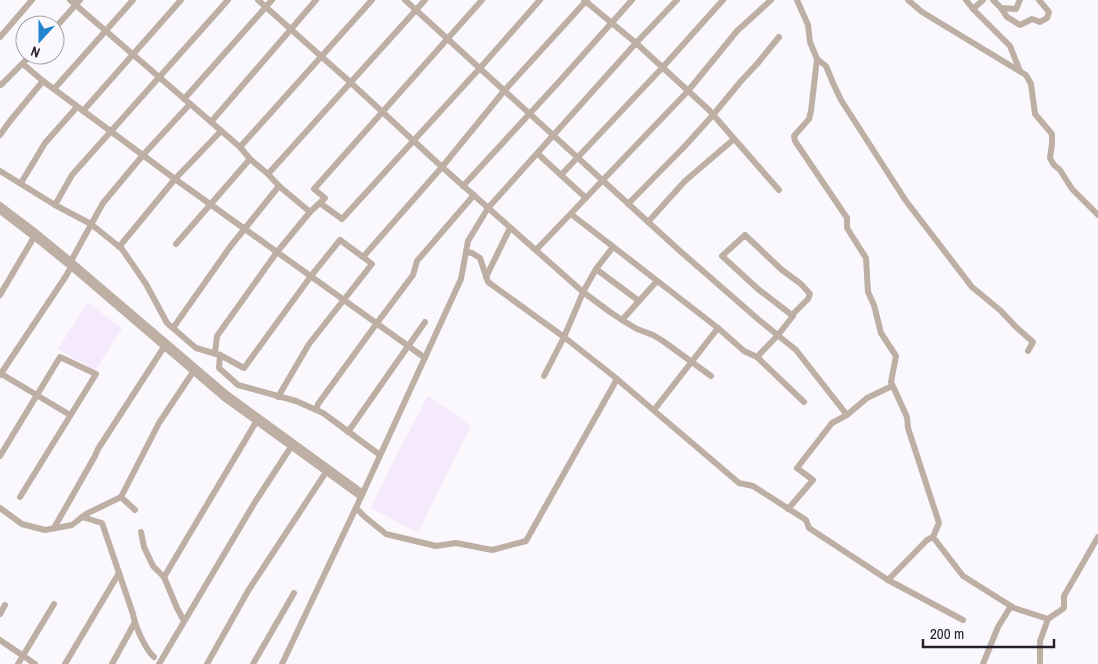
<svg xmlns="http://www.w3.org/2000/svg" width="1098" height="664" viewBox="0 0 1098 664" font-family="'Archivo Narrow',sans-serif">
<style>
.built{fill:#f4eafc}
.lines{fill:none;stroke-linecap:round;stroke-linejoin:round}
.minor{stroke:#bdafa4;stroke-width:6}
</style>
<rect width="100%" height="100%" fill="#faf8fc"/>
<g class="built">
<path d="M88 302 122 329 95 370 58 349Z"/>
<path d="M428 396 451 411 471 426 418 533 371 508 394 460Z"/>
</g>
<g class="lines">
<g class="minor">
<path d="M70 0 240 147 250 159 268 174 279 186 310 212"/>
<path d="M258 0 350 82 442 167 583 292 610 312 622 320 637 329 653 335 663 341 711 376"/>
<path d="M405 0 680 251 759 320 796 350 847 415"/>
<path d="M584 0 636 43 709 110 779 190"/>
<path d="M797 0 808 25 810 42 817 59 811 111 809 119 794 136 795 141 847 218V228L866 258 868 292 874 305 881 333 896 356 891 382 907 417 908 428 939 523 933 537 963 576 1014 608 1048 619"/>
<path d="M908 0 922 12 1026 75 1031 84 1035 114 1052 134V144L1050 158 1054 165 1060 170 1072 189 1098 215"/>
<path d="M966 0 973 9 1010 46 1020 71"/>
<path d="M993 0 1001 8 1016 9 1020 0"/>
<path d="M1001 8 1007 17 1020 25 1032 19 1040 22 1047 18 1049 12 1039 0"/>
<path d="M973 9 983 0"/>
<path d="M55 28 80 0"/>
<path d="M0 37 32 0"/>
<path d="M817 59 826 66 833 83 841 100 906 201 972 287 1001 311 1016 327 1033 342 1028 351"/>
<path d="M23 64 43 81 175 179 425 358"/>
<path d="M0 84 1 85 31 55"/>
<path d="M54 89 133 0"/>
<path d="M184 99 272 0"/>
<path d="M83 111 181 0"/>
<path d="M211 122 316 0"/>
<path d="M0 135 10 121 43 81"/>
<path d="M240 147 372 0"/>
<path d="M538 154 586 198"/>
<path d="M0 171 55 205 91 224 122 249 146 284 167 323 196 348 220 355 219 368 238 385 296 401 323 413 380 455"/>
<path d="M268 174 425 0"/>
<path d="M561 175 662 68 723 0"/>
<path d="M21 183 45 143 77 107"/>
<path d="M463 186 557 84 632 0"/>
<path d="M320 203 342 219 480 68 540 0"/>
<path d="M628 204 684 147 713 115 741 81 757 64 779 37"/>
<path d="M0 205 37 233 71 261 227 394 363 493"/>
<path d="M55 205 72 175 228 0"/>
<path d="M0 211 34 237 71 267 224 398 361 497"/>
<path d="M571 214 718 328 744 351 757 357 804 402"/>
<path d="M648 222 685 181 734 139"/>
<path d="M176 244 250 159"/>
<path d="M119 247 175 179 221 131"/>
<path d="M536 250 688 91 737 31 771 0"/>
<path d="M466 252 472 253 480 258 488 282 564 337 611 374 739 483 753 486 806 520 809 528 888 580 963 620"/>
<path d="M71 261 103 203 143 155 190 104"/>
<path d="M596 269 639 301"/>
<path d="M486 277 510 228"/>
<path d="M0 295 34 237"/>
<path d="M622 320 657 281"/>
<path d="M173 328 230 247 279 186"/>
<path d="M215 353 217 336 277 252 310 212 325 198 314 189 482 0"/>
<path d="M220 355 244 368 311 276 340 240 363 257"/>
<path d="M757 357 778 335 793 316 758 289 722 256 745 235 782 270 801 284 810 294 808 299 792 315"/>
<path d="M0 373 70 415"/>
<path d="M0 375 66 276 71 267"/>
<path d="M544 376 564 337 579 302 583 292 596 269 613 247"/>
<path d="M278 397 309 344 372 264 363 257 442 167 504 91 587 0"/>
<path d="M316 410 318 404 377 323 413 275 417 261 474 195"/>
<path d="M654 410 718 328"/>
<path d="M348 432 425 322"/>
<path d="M0 456 60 357 96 374 20 497"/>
<path d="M121 497 159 423 193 372"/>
<path d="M0 508 22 524 45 530 72 525 86 514 121 497 135 510"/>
<path d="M356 508 365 517 386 534 436 546 456 543 492 550 526 541 617 379"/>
<path d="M788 509 813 480 797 468 832 423 847 415 867 398 892 386"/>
<path d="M82 517 102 523 133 614C135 626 145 649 154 657"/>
<path d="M54 528 95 456 98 449 164 347"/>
<path d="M141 532 144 547 153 566 164 577 177 608 184 621"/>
<path d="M164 577 256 422"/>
<path d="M888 580 927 540 933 537"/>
<path d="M0 614 5 605"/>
<path d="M0 640 35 664"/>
<path d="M18 664 54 604"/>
<path d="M65 664 119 573"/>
<path d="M112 664 135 622"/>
<path d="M159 664 255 502 291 447"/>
<path d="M207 664 248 591 326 472"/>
<path d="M253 664 294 593"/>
<path d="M282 664 361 497 461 279 468 241 488 208 636 43 677 0"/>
<path d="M983 664 998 627 1011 606"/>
<path d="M1040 664V641L1048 619 1064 608V596L1098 537"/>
</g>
</g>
<g transform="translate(40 40) rotate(201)"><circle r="24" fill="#faf8fc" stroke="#a5a2a7"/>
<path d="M0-4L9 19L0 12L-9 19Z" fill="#2083ce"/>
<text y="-8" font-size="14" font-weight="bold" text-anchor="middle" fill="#252028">N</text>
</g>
<path d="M923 639v8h131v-8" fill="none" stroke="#252028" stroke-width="2.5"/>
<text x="930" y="639" font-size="15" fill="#252028" stroke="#faf8fc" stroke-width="4" paint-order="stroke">200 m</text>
</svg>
